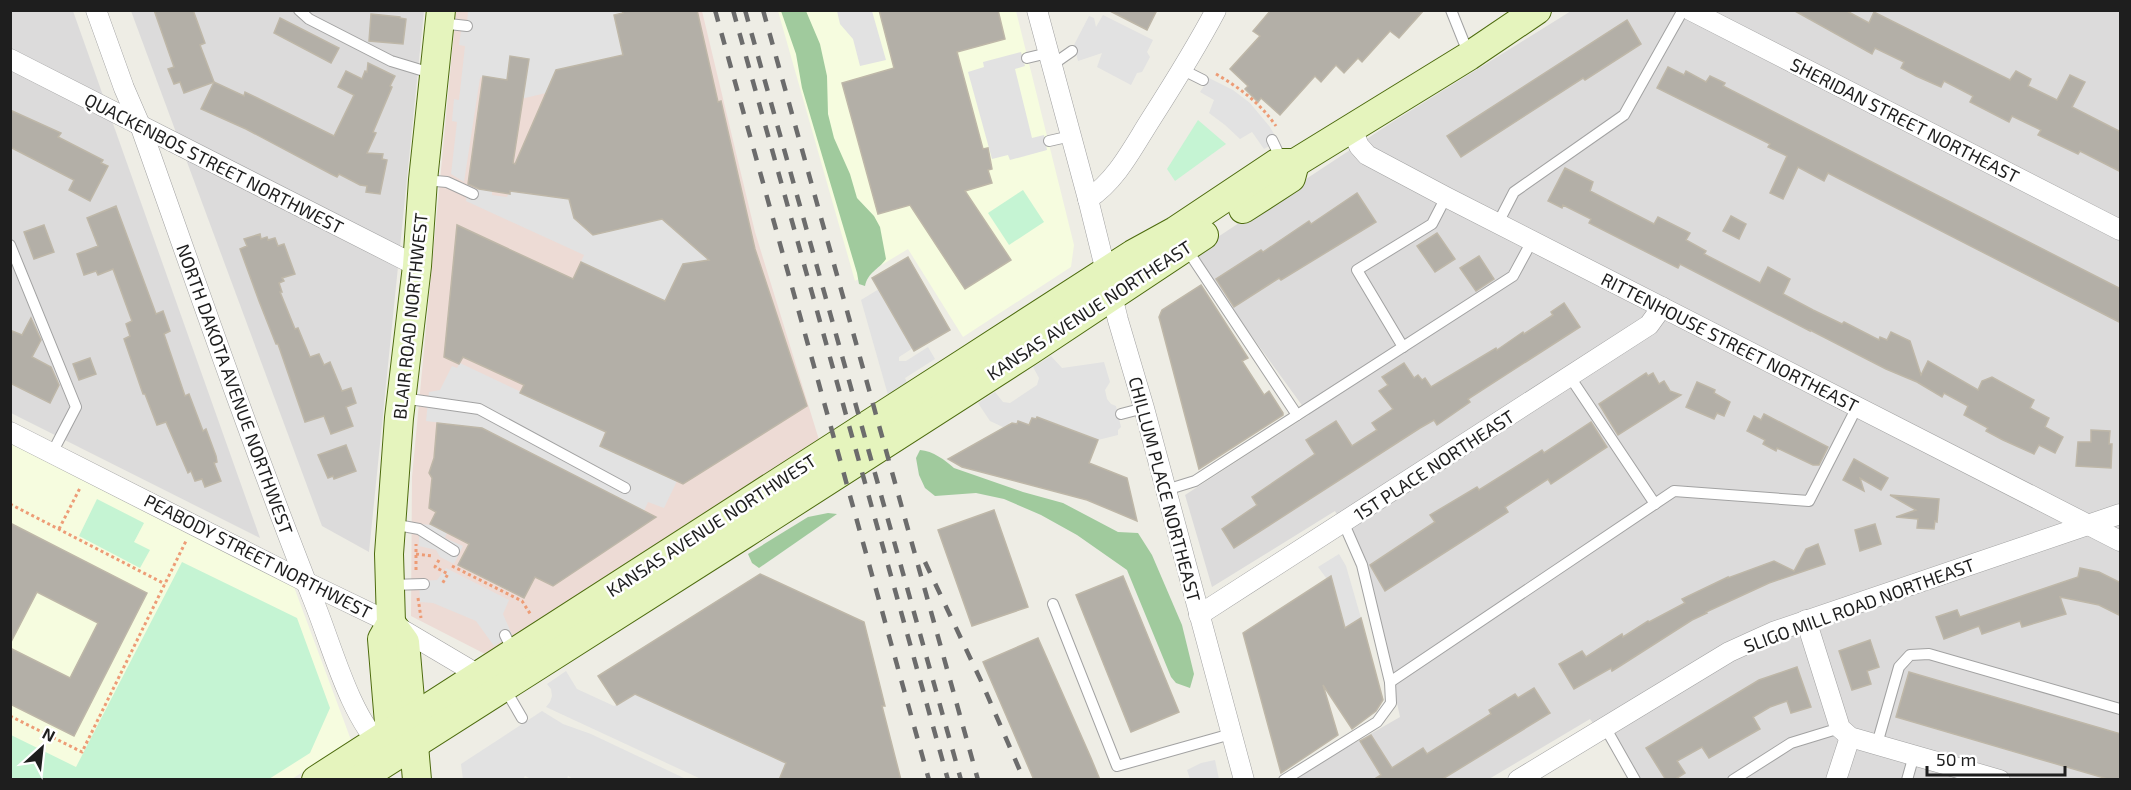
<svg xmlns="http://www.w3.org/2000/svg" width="2131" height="790" viewBox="0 0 2131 790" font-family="'Exo 2',sans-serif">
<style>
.residential{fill:#dcdbdb}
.commercial{fill:#eddbd5}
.education{fill:#f6fcdf}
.forest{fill:#a0ca9d}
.park{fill:#c5f4d3}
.parking{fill:#e2e2e2}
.building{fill:#b3afa7;stroke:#beb7a8;stroke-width:1.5}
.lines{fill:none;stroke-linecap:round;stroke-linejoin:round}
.lane-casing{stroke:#a2a2a2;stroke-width:12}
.street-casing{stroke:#a2a2a2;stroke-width:21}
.secondary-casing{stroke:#4d6b0e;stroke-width:30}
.path{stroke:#ed9c76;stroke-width:3;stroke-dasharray:3 3;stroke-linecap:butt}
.lane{stroke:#fff;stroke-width:10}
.street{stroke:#fff;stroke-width:20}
.secondary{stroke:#e5f4bd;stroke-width:28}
.rail{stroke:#6c6c6c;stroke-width:4.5;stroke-dasharray:12 12;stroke-linecap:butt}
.labels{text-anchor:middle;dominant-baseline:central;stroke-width:5;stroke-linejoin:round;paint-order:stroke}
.street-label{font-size:18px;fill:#1e1e1e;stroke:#fff}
</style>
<rect width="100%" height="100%" fill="#eeede5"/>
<g class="residential">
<path d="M10 11H73L260 538 11 413Z"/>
<path d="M131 11H424L369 552 322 526Z"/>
<path d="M1571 11H2120V779H1633L1590 719 1489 779H1292L1400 717 1370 576 1335 511 1212 587 1185 495 1309 415 1192 254 1394 121Z"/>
</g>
<path class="commercial" d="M456 11H702L755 232 820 443 487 655 411 616 412 477Z"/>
<g class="education">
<path d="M778 11H1016L1074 245 1071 267 963 337 908 249 855 281Z"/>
<path d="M10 442 294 587 351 740 292 779H11Z"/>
</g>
<g class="forest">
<path d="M781 11H806L820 44 827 76 828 114 834 138 850 174 857 198 874 216 880 227 886 259C878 270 868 272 865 286L859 284 857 273 802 88 796 54Z"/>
<path d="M920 450C933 451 945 460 954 468L1023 492 1063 503 1118 532 1138 533 1152 555 1182 625 1194 674 1190 688 1176 683 1171 677 1127 570 1077 535 1041 515 1004 499 976 493 935 496 925 488 919 475 916 458Z"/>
<path d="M828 513 837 514 759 568 752 563 748 554 808 517Z"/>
</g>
<g class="park">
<path d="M1198 120 1226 144 1175 181 1167 169Z"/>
<path d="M1023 190 1044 222 1009 245 988 213Z"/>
<path d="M97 499 144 523 134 542 150 550 140 568 79 536Z"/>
<path d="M182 562 297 618 330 708 310 753 269 779H11V735L76 767Z"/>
</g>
<g class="parking">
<path d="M468 11H622L623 13 614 15 623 55 556 70 546 93 525 98H523L510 57 507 80 483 76 480 78 464 182 451 174 457 122 452 121 454 99 459 100 465 46 459 45 462 24H467Z"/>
<path d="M837 11H872L886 60 860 66 853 39 840 24Z"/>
<path d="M1103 15 1153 40 1147 52 1150 57 1142 72 1137 73 1131 85 1097 67 1102 53 1078 61 1074 45 1089 16 1094 18 1096 27Z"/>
<path d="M1021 52 1025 66 1015 69 1032 138 1044 135 1047 150 1010 160 1008 155 992 159 968 72 984 67 983 62Z"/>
<path d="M1209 78 1233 90 1250 103 1270 127 1278 141 1264 149 1252 132 1240 139 1225 125 1209 113 1214 100 1200 92Z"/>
<path d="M556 147 574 218 592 235 662 219 709 260 665 301 581 262 584 255 466 201 468 188 492 191V195L507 197 510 191 549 196Z"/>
<path d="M879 289 913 348 899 357V361H906L928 347 935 359 905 378 907 383 888 395 861 300Z"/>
<path d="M1051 356 1062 368 1104 362 1110 382 1105 390 1107 399 1111 404 1116 406 1121 427 1118 430V435L1098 440 1054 423 1052 425 1044 422 1045 420 1038 417 1036 419 1032 418 1029 425 1018 422 1017 424 1010 422 1007 429 990 421 978 403 995 392 1003 402 1010 403 1037 385 1039 378 1033 367Z"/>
<path d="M460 363 605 432 600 446 677 481 664 508 648 502 644 511 482 428 426 421 429 392 440 390 452 366 457 368Z"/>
<path d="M419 524 432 525 447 533 445 538 463 546 454 564 440 557 436 550 419 546Z"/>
<path d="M1339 554 1346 566 1361 618 1346 628 1340 619 1343 618 1331 577 1327 579 1318 567Z"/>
<path d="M446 568 509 600 503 614 512 635 494 646 476 621 433 603 420 602 419 581 437 580Z"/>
<path d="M566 671 577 689 614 706 635 694 786 763 779 779H701L546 707 550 702 552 696 551 689 547 684Z"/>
<path d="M542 711 563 724 591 734 686 779 575 780 568 776 567 779 533 780 525 776 523 779H463L461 764Z"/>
<path d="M1215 760 1219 779H1190L1187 770 1201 763Z"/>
</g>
<g class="building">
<path d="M154 10H193L205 43 200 45 214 82 184 93 180 82 174 84 168 69 174 67Z"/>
<path d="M622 10H697L718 102 721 101 755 249 807 406 683 484 600 446 606 432 520 393 524 385 463 357 459 364 444 357 457 225 573 279 581 262 665 301 683 264 709 260 662 219 593 235 574 218 569 199 510 191V194L479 189 468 184 483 76 507 80 510 56 529 59 513 163 515 164 556 70 623 55 614 15 623 13Z"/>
<path d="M879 10H998L1005 39 957 52 983 149 988 148 992 169 988 170 992 183 965 191 1011 260 965 289 910 205 878 214 842 83 894 68Z"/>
<path d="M1108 10H1157L1147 30Z"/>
<path d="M1271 10H1424L1399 38 1390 31 1362 62 1358 58 1344 73 1336 65 1321 82 1315 76 1280 115 1261 98 1258 102 1245 89 1248 86 1230 69 1260 36 1253 31Z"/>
<path d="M1793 10H1845L1869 23 1874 12 2010 80 2016 71 2031 79 2028 86 2057 100 2070 75 2085 82 2072 107 2121 132V172L2080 151 2078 154 2038 135 2041 130 2012 116 2009 122 1970 102 1973 96 1944 81 1941 87 1916 76 1901 68 1904 62 1875 48 1872 54Z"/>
<path d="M371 14 400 17V18L406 19 403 44 369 41Z"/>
<path d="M280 18 339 48 331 63 274 33Z"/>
<path d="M1627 20 1641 44 1585 80 1583 78 1461 157 1447 136Z"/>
<path d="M368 63 395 76 390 86 392 87 373 132 376 133 367 153 383 154 382 159 387 160 380 194 366 192 367 186 360 185 339 174 337 177 331 174 246 129 201 109 214 82 244 96 245 92 334 136 354 95 338 87 346 71 362 79 365 71 367 72Z"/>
<path d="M1668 67 1684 75 1686 71 1706 82 1710 76 1725 83 1723 86 2121 289V323L1828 173 1824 181 1798 167 1783 199 1770 193 1787 156 1768 147 1770 144 1756 137 1657 88Z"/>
<path d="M10 110 61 133 58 137 103 160 101 163 108 166 90 201 69 190 74 180 10 147Z"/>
<path d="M1565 168 1593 182 1590 191 1617 205 1654 224 1658 217 1690 233 1686 240 1706 251 1704 254 1760 283 1768 267 1790 279 1783 294 1813 310 1842 324 1844 322 1879 340 1880 337 1887 340 1891 332 1910 341 1921 375 1928 361 1978 390 1982 381 1992 377 2034 400 2030 408 2049 418 2045 427 2063 437 2055 453 2039 445 2034 454 2003 440 1986 431 1988 428 1964 415 1968 406 1944 393 1942 397 1917 382 1886 369 1810 330V331L1680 264 1678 268 1589 223 1591 219 1563 205 1562 208 1548 201Z"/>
<path d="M1357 193 1376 222 1281 280 1279 278 1234 307 1216 279 1261 250 1263 252 1309 221 1311 224Z"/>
<path d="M116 206 156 314 163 311 170 331 164 334 185 396 189 394 203 431 206 429 216 456 217 462 214 463 221 481 205 487 202 479 195 481 191 471 188 473 166 422 157 425 145 394H143L124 339 130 336 126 324 132 321 113 269 98 275 96 271 84 275 77 254 98 246 87 218Z"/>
<path d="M1731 216 1746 224 1739 239 1723 231Z"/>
<path d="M44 225 54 252 34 259 24 232Z"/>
<path d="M1437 233 1455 259 1435 272 1417 246Z"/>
<path d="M260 234 261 239 267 237 268 240 275 238 278 246 284 244 295 274 282 278 284 281 279 283 282 292H280L295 329 298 328 310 357 319 354 324 365 330 362 342 391 351 388 356 403 346 407 353 426 331 434 324 416 305 422 278 344H276L259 301 240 249 247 246 244 239Z"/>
<path d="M1479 256 1494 279 1476 291 1460 268Z"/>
<path d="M908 257 950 330 914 351 872 278Z"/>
<path d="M1201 285 1248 358 1242 361 1264 395 1269 391 1283 413V415L1199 469 1159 317 1162 310Z"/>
<path d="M1564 303 1580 327 1468 399 1470 402 1437 425 1434 420 1420 428 1234 548 1222 529 1257 505 1252 497 1315 454 1306 440 1336 421 1352 446 1377 430 1372 423 1393 409 1379 391 1388 385 1382 377 1404 363 1414 378 1418 375 1422 380 1425 378 1431 387 1496 348 1497 350 1523 332 1524 334 1553 315 1551 312Z"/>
<path d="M31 318 41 340 32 357 51 367 59 385 50 403 10 383V330L22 335Z"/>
<path d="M90 358 96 374 79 380 73 364Z"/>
<path d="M1646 373 1648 376 1653 373 1659 384 1664 381 1670 391 1681 395 1618 435 1599 404Z"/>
<path d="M1697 382 1715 390 1714 393 1730 402 1724 416 1717 413 1714 419 1686 407Z"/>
<path d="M1764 414 1828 447 1819 465H1813L1777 448 1776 451 1763 444 1765 440 1747 431 1754 416 1761 420Z"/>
<path d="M1037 417 1098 440 1089 463 1127 478 1137 521 1087 500 962 467 948 459 1012 423 1017 424 1018 421 1029 425 1032 418 1036 419Z"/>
<path d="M1591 422 1607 447 1551 484 1548 479 1528 492 1505 507 1508 512 1385 591 1370 565 1435 522 1430 515 1477 487 1479 490 1536 454 1542 450 1544 453Z"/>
<path d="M437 423 482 428 656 517 553 586 535 577 524 598 458 565 469 544 430 524 436 512 429 508 432 478 429 473 434 458Z"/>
<path d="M2091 430 2110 431 2109 444H2112L2111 468 2076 466 2078 442H2091Z"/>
<path d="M346 445 356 471 334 479 333 476 328 478 318 455Z"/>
<path d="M1854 459 1888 478 1881 490 1860 478 1864 491 1843 480Z"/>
<path d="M1890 495 1939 499 1937 522 1935 521 1934 529 1917 528 1918 519 1896 517 1916 510Z"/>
<path d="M994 510 1028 607 972 626 938 530Z"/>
<path d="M10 523 147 593 74 736 10 704V648L70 678 98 623 37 592 10 644Z"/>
<path d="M1875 524 1881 544 1860 551 1855 530Z"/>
<path d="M1818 544 1825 564 1769 583 1706 612 1707 613 1692 620 1620 666 1612 671 1611 668 1574 689 1559 664 1582 651 1586 657 1622 634 1623 637 1648 621 1649 622 1685 603 1682 599 1728 577V578L1774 561 1794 571 1806 549Z"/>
<path d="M2080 568 2099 572 2121 583V616L2099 605 2060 597 2066 614 2022 627 2020 621 1982 634 1979 626 1944 639 1936 617 1957 610 1960 617 2078 577Z"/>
<path d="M760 574 864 622 885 706H882L901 780H779L786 763 635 694 617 705 598 676Z"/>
<path d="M1123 576 1179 712 1131 732 1076 595Z"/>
<path d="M1331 576 1345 628 1361 618 1383 700 1376 711 1352 729 1323 685 1338 735 1281 773 1243 633Z"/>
<path d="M1038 638 1091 758 1100 780H1034L983 662Z"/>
<path d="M1870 640 1879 667 1867 671 1871 684 1852 690 1839 651Z"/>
<path d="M1797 667 1811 707 1791 713 1787 701 1770 707 1753 717 1760 729 1709 758 1702 747 1677 761 1685 773 1674 780H1666L1646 748 1759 680Z"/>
<path d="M1909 672 2121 734V780H2111L1896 717Z"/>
<path d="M1534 688 1550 713 1441 780H1373L1381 775 1360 741 1371 735 1392 768 1423 748 1427 754 1491 714 1489 710 1515 694 1518 698Z"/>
</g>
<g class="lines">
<g class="lane-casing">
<g id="lane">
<path d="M299 10 309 19 391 61 434 74"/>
<path d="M1451 10 1469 55"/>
<path d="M440 23 467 26"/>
<path d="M1027 58 1048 53"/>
<path d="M1052 65 1072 51"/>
<path d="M1183 70 1203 80"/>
<path d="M1272 140 1282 161"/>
<path d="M1049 141 1071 136"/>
<path d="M424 180 447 182 473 194"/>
<path d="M1498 223 1514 192 1624 115 1683 10"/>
<path d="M10 245 76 407 52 453"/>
<path d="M1186 248 1297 415"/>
<path d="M1403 347 1357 270 1432 224 1446 197"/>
<path d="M1570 377 1655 504"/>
<path d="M402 398 479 409 625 488"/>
<path d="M1121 414 1144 408"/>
<path d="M1166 490 1195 481 1513 276 1532 241"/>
<path d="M392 524 419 529 454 551"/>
<path d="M391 585 424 584"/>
<path d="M1053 604 1117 766 1231 734"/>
<path d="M505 635 513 651"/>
<path d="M1390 682 1674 491 1809 501 1857 407"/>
<path d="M504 687 522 718"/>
<path d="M1605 727 1635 780"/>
<path d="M1877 744 1899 667 1910 655 1929 654 2120 709"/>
<path d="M1284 780 1377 722 1391 703 1390 682 1362 565 1344 524"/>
<path d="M1733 780 1791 743 1840 728"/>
<path d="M1907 780 1914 755"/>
</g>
</g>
<g class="street-casing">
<g id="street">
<path d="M96 10 124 88 140 125C197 286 253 448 316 607 333 650 351 718 384 749"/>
<path d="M1037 10 1088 199 1118 320 1144 408 1244 780"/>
<path d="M1690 10 2120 230"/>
<path d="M10 59 417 266"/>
<path d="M1352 129 1359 146 1367 155 1446 197 2120 541"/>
<path d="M1088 199C1117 180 1133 147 1151 119 1174 83 1196 48 1216 10"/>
<path d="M10 432 306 582 391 623 489 681"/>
<path d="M1199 615 1649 325 1662 307"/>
<path d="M1806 620 1840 728 1850 737 2000 780"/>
<path d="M1518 780 1729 652 1773 632 2120 514"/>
<path d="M1836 780 1850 737"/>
</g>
</g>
<g class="secondary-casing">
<g id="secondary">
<path d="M1243 209 1291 178 1295 163"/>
<path d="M391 623 405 642 417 780"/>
<path d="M391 747 382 639 391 623 389 554 399 418 417 266 423 180 441 10"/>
<path d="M316 780 964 363 1133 254 1175 231 1277 163H1295L1469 56 1537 10"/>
<path d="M358 780 743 535 1031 350 1204 235"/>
</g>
</g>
<g class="path">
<path d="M1216 74C1240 88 1260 103 1276 126"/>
<path d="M10 504 165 584"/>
<path d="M59 529 80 488"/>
<path d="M416 554 432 556"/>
<path d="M439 560 435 567 448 574 442 584"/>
<path d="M452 566 522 601 531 615"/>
<path d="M416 570V544"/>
<path d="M418 598 421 618"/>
<path d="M10 716 82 752 186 541"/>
</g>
<use href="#lane" class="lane"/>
<use href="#street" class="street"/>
<use href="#secondary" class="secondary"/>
<g class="rail">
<path d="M715 10 929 780"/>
<path d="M733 10 948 780"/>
<path d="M745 10 961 780"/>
<path d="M763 10 978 780"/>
<path d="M925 562 982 683 1024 780"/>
</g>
</g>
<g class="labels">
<g class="street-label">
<text transform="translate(1905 120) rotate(27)">SHERIDAN STREET NORTHEAST</text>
<text transform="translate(214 163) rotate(27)">QUACKENBOS STREET NORTHWEST</text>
<text transform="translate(1089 310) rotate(-33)">KANSAS AVENUE NORTHEAST</text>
<text transform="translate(410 316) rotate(-84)">BLAIR ROAD NORTHWEST</text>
<text transform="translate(1730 342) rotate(27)">RITTENHOUSE STREET NORTHEAST</text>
<text transform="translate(235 389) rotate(70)">NORTH DAKOTA AVENUE NORTHWEST</text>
<text transform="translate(1434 465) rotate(-33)">1ST PLACE NORTHEAST</text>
<text transform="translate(1165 489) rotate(75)">CHILLUM PLACE NORTHEAST</text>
<text transform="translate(711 525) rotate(-33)">KANSAS AVENUE NORTHWEST</text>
<text transform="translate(258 556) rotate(27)">PEABODY STREET NORTHWEST</text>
<text transform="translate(1859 605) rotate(-20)">SLIGO MILL ROAD NORTHEAST</text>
</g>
</g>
<rect width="2131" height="790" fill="none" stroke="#1e1e1e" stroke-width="24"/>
<g transform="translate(42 748) rotate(27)" stroke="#ffffff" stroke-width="4.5" paint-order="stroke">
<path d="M0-4.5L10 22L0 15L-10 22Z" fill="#1e1e1e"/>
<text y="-9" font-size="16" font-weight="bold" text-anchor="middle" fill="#1e1e1e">N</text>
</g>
<path d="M1927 766v9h138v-9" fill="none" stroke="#1e1e1e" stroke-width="3"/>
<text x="1936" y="766" font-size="18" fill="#1e1e1e" stroke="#ffffff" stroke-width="4.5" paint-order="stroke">50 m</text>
</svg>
